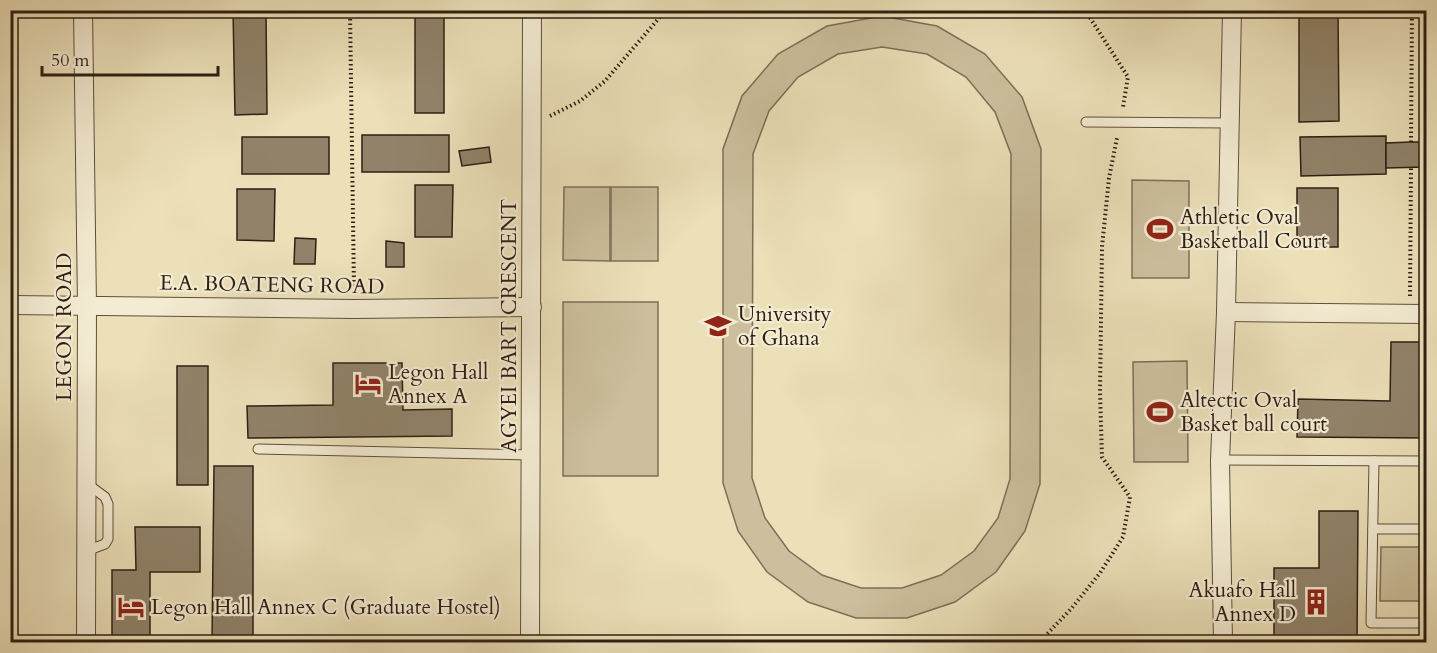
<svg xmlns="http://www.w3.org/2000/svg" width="1437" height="653" viewBox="0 0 1437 653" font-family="Cardo,serif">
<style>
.green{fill:#ccbf9d;stroke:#7d6f58;stroke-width:1.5;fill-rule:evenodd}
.building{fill:#91836a;stroke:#2e1f14;stroke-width:1.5}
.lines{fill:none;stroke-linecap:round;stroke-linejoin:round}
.service-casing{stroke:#5e4f3d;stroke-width:11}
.minor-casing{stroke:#5e4f3d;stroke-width:20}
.path{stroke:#2e1f14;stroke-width:4;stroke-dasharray:1.5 3;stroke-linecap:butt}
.service{stroke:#f3ebd2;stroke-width:9}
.minor{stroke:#f3ebd2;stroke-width:18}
.labels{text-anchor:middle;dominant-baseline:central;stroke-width:4.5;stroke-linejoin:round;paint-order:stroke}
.poi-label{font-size:21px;fill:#2e1f14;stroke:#f3ebd2;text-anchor:start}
.street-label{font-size:21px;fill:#2e1f14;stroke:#f3ebd2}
</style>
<rect width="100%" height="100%" fill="#ece0b9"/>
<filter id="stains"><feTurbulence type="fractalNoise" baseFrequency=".00333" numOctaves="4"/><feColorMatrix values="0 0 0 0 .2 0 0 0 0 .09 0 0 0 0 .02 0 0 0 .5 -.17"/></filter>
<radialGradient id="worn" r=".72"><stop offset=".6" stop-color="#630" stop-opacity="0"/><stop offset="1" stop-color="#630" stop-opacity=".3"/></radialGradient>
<g class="green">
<path d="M882 16 937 26 985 54 1022 97 1041 149 1040 484 1025 531 996 572 955 602 907 618H856L808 602 767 572 738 531 723 483V149L742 96 778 54 827 26ZM882 47 927 54 966 77 995 112 1011 154 1010 479 998 518 974 551 941 575 902 588H861L822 575 789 551 765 518 752 478 753 154 769 111 798 77 838 54Z"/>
<path d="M1132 180 1189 181V278H1132Z"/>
<path d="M564 187H610V261L563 260Z"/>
<rect x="611" y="187" width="47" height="74"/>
<rect x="563" y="302" width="95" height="174"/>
<path d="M1187 361 1188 462H1134L1133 362Z"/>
<path d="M1381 547H1426V601H1380Z"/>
</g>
<g class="building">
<path d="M233 10H266L267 114 235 115Z"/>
<rect x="415" y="10" width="29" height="103"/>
<path d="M1299 10H1338L1339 121 1299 122Z"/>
<rect x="362" y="135" width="87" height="37"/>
<path d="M1386 136V174L1301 176 1300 137Z"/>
<rect x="242" y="137" width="87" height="37"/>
<path d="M1411 142H1425V167L1386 168V143Z"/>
<rect x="1425" y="142" width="1" height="38"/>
<path d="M489 147 491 162 462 166 459 151Z"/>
<path d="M415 185H453L452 237H415Z"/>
<rect x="1297" y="188" width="41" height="59"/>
<path d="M237 189H275L274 241 237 240Z"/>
<path d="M295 238 316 239 315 264H294Z"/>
<path d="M386 241 404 243V267H386Z"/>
<path d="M1391 342H1426V438L1297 437 1298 399 1390 401Z"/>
<path d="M333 363H402L403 410 452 409V436L248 438 247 406 333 405Z"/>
<rect x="177" y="366" width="31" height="119"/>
<path d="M214 466H253V642H212Z"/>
<path d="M1319 511H1358L1357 642H1316V637H1274V568H1319Z"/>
<path d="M135 527H200V572H150V642H112V570H136Z"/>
</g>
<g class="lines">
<g class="service-casing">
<g id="service">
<path d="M1086 122 1229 123"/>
<path d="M258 449 531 455"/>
<path d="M1220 460 1426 461"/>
<path d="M1374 461 1371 623H1426"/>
<path d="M1373 529H1426"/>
<path d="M86 551 105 544 108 539V504L105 497 86 483"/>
</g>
</g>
<g class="minor-casing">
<g id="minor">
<path d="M83 10 87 306 86 642"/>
<path d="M10 305 354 309 532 307"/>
<path d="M1226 312 1426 314"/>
<path d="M530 642 532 10"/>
<path d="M1223 642 1220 460 1226 312 1232 10"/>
</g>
</g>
<g class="path">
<path d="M350 10 354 289"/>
<path d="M1085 10 1128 77 1123 107"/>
<path d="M550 116 580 101 605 81 666 10"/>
<path d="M1411 142 1412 10"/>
<path d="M1410 296 1411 168"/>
<path d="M1044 642 1047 634 1071 609 1100 573 1123 537 1130 497 1102 457 1100 392 1102 247 1109 178 1117 138"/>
</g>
<use href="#service" class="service"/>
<use href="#minor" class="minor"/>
</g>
<defs>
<g id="stadium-bare" transform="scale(2.07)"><path d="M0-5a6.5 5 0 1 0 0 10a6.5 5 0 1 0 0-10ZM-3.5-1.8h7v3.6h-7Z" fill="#8f2418" stroke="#f3ebd2" stroke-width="2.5" paint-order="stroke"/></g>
<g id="university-bare" transform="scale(2.07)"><path d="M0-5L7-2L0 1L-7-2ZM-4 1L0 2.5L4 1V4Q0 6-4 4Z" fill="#8f2418" stroke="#f3ebd2" stroke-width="2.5" paint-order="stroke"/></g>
<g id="hotel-bare" transform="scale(2.07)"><path d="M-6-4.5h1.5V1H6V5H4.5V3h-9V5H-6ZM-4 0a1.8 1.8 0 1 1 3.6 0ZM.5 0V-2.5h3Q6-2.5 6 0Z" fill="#8f2418" stroke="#f3ebd2" stroke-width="2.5" paint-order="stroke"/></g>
<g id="building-bare" transform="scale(2.07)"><path d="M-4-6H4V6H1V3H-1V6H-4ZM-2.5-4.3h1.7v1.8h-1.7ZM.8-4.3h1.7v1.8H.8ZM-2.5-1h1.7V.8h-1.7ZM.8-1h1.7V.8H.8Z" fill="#8f2418" stroke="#f3ebd2" stroke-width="2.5" paint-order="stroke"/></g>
</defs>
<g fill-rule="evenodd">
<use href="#stadium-bare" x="1160" y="229"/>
<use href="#university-bare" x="718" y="326"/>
<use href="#hotel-bare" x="368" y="384"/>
<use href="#stadium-bare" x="1160" y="412"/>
<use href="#building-bare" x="1316" y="602"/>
<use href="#hotel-bare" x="131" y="607"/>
</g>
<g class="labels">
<g class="poi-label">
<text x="1180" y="217">Athletic Oval<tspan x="1180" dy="24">Basketball Court</tspan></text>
<text x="738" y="314">University<tspan x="738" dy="24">of Ghana</tspan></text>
<text x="388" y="372">Legon Hall<tspan x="388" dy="24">Annex A</tspan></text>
<text x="1180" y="400">Altectic Oval<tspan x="1180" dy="24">Basket ball court</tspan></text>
<text x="1296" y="590" text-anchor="end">Akuafo Hall<tspan x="1296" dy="24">Annex D</tspan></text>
<text x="151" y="607">Legon Hall Annex C (Graduate Hostel)</text>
</g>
<g class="street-label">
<text transform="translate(272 285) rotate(1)">E.A. BOATENG ROAD</text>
<text transform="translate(509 326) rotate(-90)">AGYEI BART CRESCENT</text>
<text transform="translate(64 327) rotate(-90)">LEGON ROAD</text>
</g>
</g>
<rect width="1437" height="653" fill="none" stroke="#ece0b9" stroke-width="36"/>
<rect x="12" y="12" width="1413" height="629" fill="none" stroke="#2e1f14" stroke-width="3"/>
<rect x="18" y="18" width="1401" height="617" fill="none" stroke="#2e1f14" stroke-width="1.5"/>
<path d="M42 66v9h176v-9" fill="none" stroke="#2e1f14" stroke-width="3"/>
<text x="51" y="66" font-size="18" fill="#2e1f14" stroke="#f3ebd2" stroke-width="4.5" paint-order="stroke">50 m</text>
<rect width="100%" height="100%" filter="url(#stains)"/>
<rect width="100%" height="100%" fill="url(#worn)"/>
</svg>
